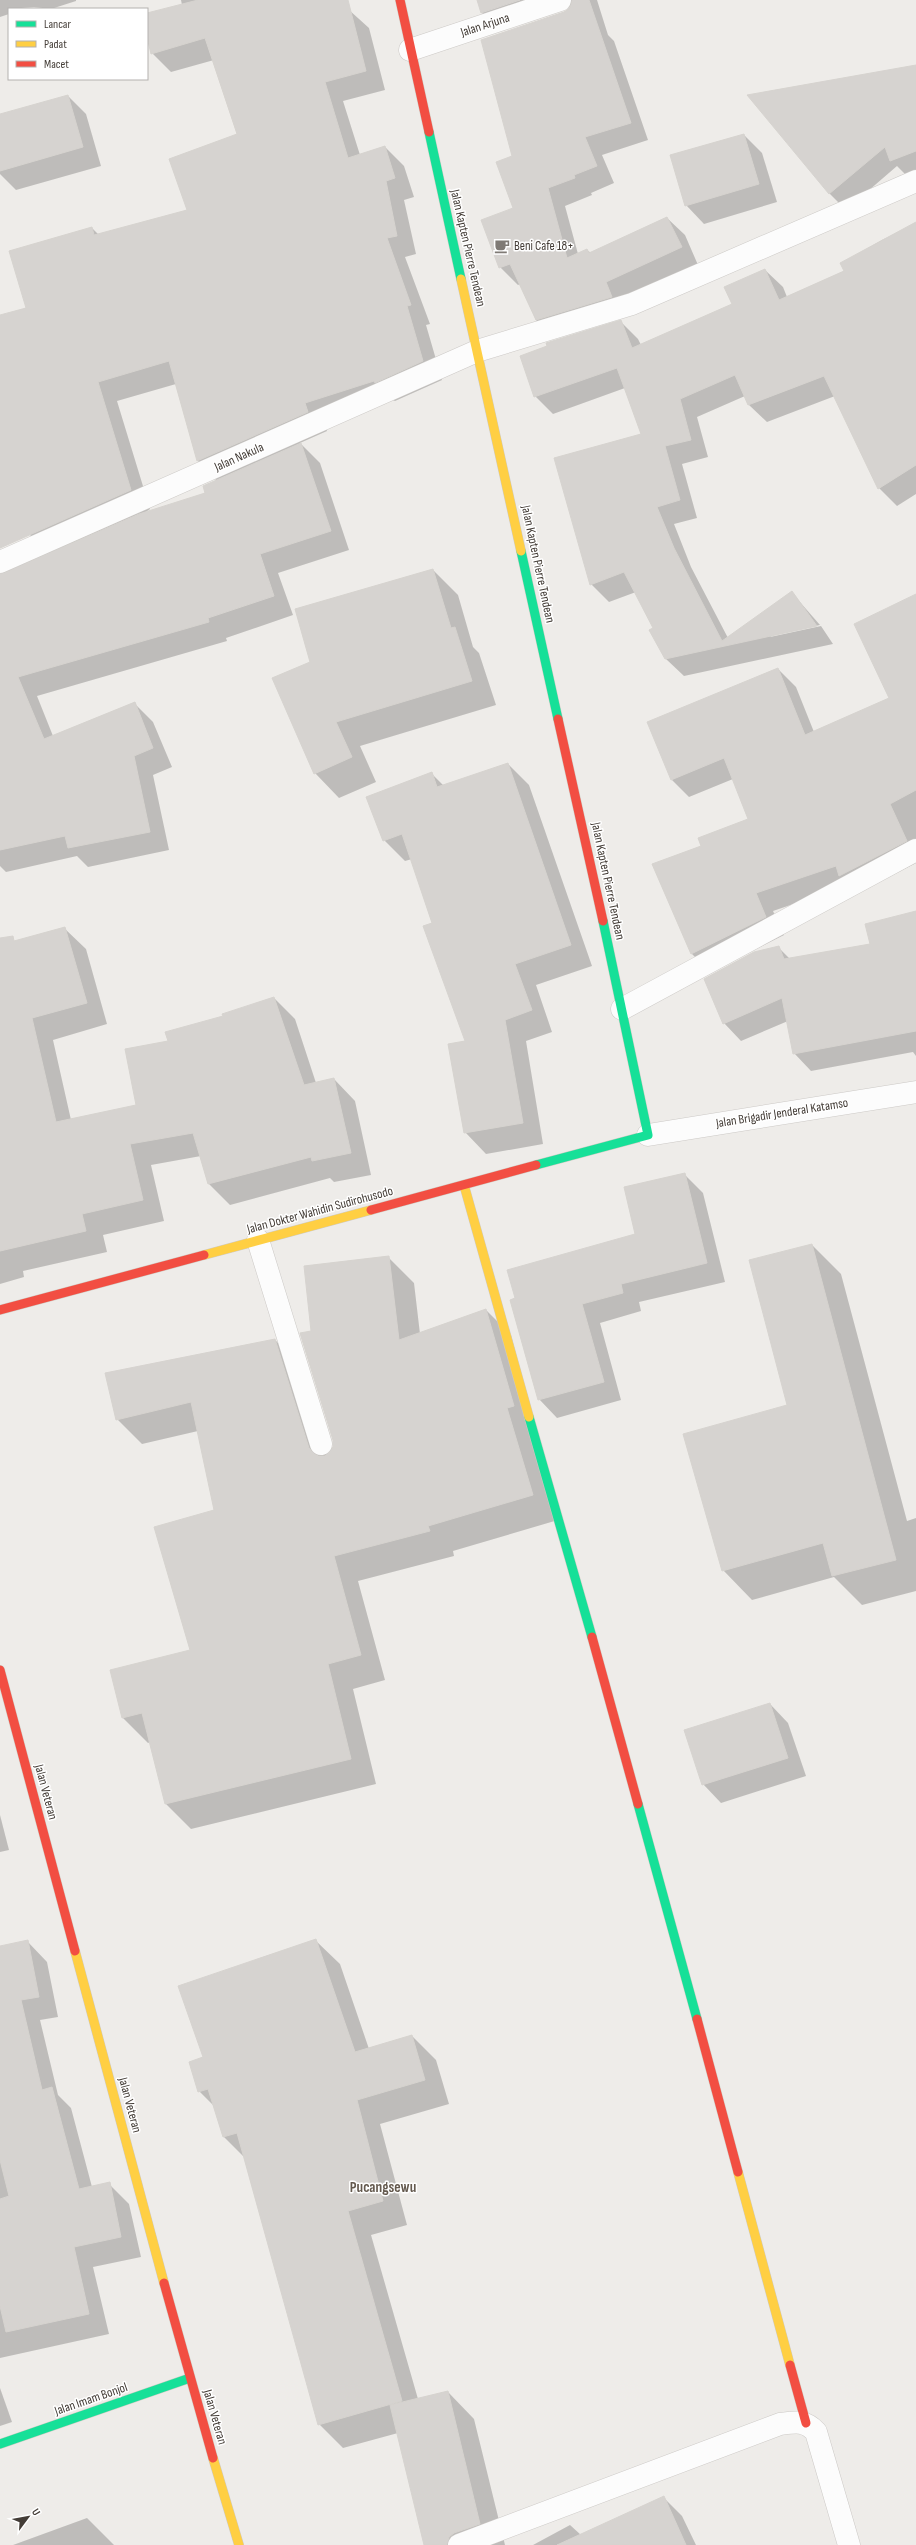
<svg xmlns="http://www.w3.org/2000/svg" width="916" height="2545" viewBox="0 0 916 2545" font-family="'Sofia Sans Condensed',sans-serif">
<style>
.shadow{fill:#0003;fill-rule:evenodd}
.building{fill:#d6d3d0;stroke:#d6d3cf}
.lines{fill:none;stroke-linecap:round;stroke-linejoin:round}
.street-casing{stroke:#ccc9c6;stroke-width:23}
.fast-casing{stroke:#cfcbc3;stroke-width:10}
.slow-casing{stroke:#cfcbc3;stroke-width:10}
.jam-casing{stroke:#cfcbc3;stroke-width:10}
.street{stroke:#fcfcfc;stroke-width:22}
.fast{stroke:#16e098;stroke-width:9}
.slow{stroke:#ffcf43;stroke-width:9}
.jam{stroke:#f24e42;stroke-width:9}
.labels{text-anchor:middle;dominant-baseline:central;stroke-width:3;stroke-linejoin:round;paint-order:stroke}
.street-label{font-size:13px;fill:#433c36;stroke:#fff}
.poi-label{font-size:13px;fill:#433c36;stroke:#fff;text-anchor:start}
.quarter-label{font-size:15px;font-weight:bold;fill:#64594e;stroke:#fff}
</style>
<rect width="100%" height="100%" fill="#eeece9"/>
<g class="shadow">
<path d="M0 0H76V1L51 9 34 7 9 9V14L0 17Z"/>
<path d="M181 0H338L369 28 385 90 343 101 360 155 385 147 404 166 414 197 404 200 416 254 405 257 430 324 426 325 442 380 395 401 393 400 324 422 327 431 300 443 320 463 349 550 278 573 293 615 226 638 227 641 37 696 53 736 134 703 153 722 172 767 153 775 169 850 88 867 77 856 6 872 0 866V589L50 555 30 535 29 530 0 541V316L27 308 92 228 99 235 188 211 239 135 214 60 171 72 152 53 147 33V14L182 5ZM176 384 198 461 217 481 206 493 143 514 150 509 117 401Z"/>
<path d="M478 0H597L608 35 614 41 648 140 602 155 614 183 591 193 592 195 565 206 578 254 587 250 591 253 667 218 685 235 698 265 554 337 536 320 520 284 518 285 500 267 515 208 513 157 564 13 571 6 500 30 482 13Z"/>
<path d="M916 66V173L907 176 897 166 846 210 830 194 749 96Z"/>
<path d="M68 96 86 114 101 166 16 190 0 174V115Z"/>
<path d="M744 135 762 153 777 202 704 224 686 205Z"/>
<path d="M916 224V494L897 506 879 488 835 396 767 422 749 405 745 396 697 417 708 457 682 464 697 518 674 524 691 567 728 638 792 593 820 625 773 635 770 637 821 626 833 644 684 676 666 659 655 628 636 592 609 602 591 584 642 434 625 388 553 414 535 396 621 322 638 339 641 345 733 305 765 270 783 287 787 297 845 271 841 264 882 240Z"/>
<path d="M433 570 458 595 473 647 479 653 496 705 360 746 376 782 339 798 315 773 311 662Z"/>
<path d="M916 607V863L858 893 849 885 773 911 784 935 710 972 692 954 653 865 702 847 749 820 733 779 689 797 672 780 778 669 796 687 814 732 891 698Z"/>
<path d="M508 764 529 785 592 966 536 985 552 1032 526 1041 543 1144 486 1154 465 1132 467 1042 433 924 412 859 405 861 384 840 432 774 444 786Z"/>
<path d="M916 912V1056L913 1052 811 1071 794 1053 788 1021 741 1041 724 1023 778 947 790 959 872 945Z"/>
<path d="M64 928 86 949 107 1024 53 1040 71 1120 137 1106 169 1042 274 998 295 1019 316 1083 334 1079 355 1101 371 1175 334 1182 330 1178 230 1205 208 1183 201 1156 151 1165 164 1221 103 1235 107 1252 23 1271 24 1277 0 1284V946Z"/>
<path d="M685 1175 703 1193 725 1282 639 1302 641 1311 600 1323 621 1400 557 1418 539 1399 516 1299 637 1235Z"/>
<path d="M812 1245 841 1274 907 1521 916 1518V1591L862 1605 834 1577 752 1600 723 1570 788 1406Z"/>
<path d="M389 1258 414 1283 420 1334 486 1310 511 1335 558 1520 453 1551 454 1556 358 1581 385 1680 353 1689 376 1784 191 1829 166 1804 150 1742 148 1743 123 1718 191 1651 215 1511 198 1431 142 1444 117 1419 275 1340 300 1365 328 1454 334 1448V1440L312 1332Z"/>
<path d="M770 1704 788 1723 806 1776 721 1803 703 1784Z"/>
<path d="M0 1815 9 1850 0 1852Z"/>
<path d="M315 1940 340 1964 369 2049 412 2036 436 2060 449 2104 380 2124 407 2225 371 2235 418 2399 448 2392 474 2419 505 2545H426L398 2433 343 2448 319 2424 244 2157 224 2137 214 2106 199 2091 205 2058Z"/>
<path d="M27 1941 47 1962 58 2017 40 2020 58 2095 71 2108 92 2187 109 2184 129 2204 141 2257 93 2267 109 2334 0 2358V1947Z"/>
<path d="M0 2388 12 2422 0 2426Z"/>
<path d="M664 2498 682 2516 696 2545H533L570 2525 581 2535Z"/>
<path d="M87 2518 114 2545H13Z"/>
</g>
<g class="building">
<path d="M198 0H348L366 71 325 82 348 158 385 146 395 178 386 181 397 236 387 238 411 305 407 306 423 361 375 383 374 381 305 403 308 412 197 461 169 361 98 382 131 490 0 548V315L26 308 9 251 92 227 94 235 187 210 169 159 237 134 205 38 151 54 147 37V13Z"/>
<path d="M477 0H520L481 13Z"/>
<path d="M572 0H589L631 123 585 137 597 166 574 175 575 178 548 188 567 258 587 249 589 253 667 217 682 247 606 282 612 297 536 320 510 264 499 268 481 220 513 208 496 162 512 156 481 40 564 12 570 8Z"/>
<path d="M916 65V151L890 161 885 147 829 194 747 95Z"/>
<path d="M68 95 83 147 0 171V114Z"/>
<path d="M744 134 759 184 685 206 670 155Z"/>
<path d="M916 222V465L878 489 824 376 748 405 735 375 680 399 691 440 665 446 680 500 657 507 674 548 722 641 792 591 817 626 665 659 649 630 653 628 624 572 590 585 554 458 641 434 617 368 534 397 520 356 547 346 546 343 621 320 632 348 732 304 724 287 765 269 779 300 844 271 840 263Z"/>
<path d="M301 443 331 531 260 554 274 596 208 618 209 622 18 677 44 739 135 702 153 748 134 756 150 832 68 848 65 836 0 850V574L139 514 205 493 203 486Z"/>
<path d="M433 569 451 628 455 627 472 681 336 722 352 757 314 774 272 678 310 662 295 609Z"/>
<path d="M916 594V790L890 804 907 841 839 876 836 866 756 893 766 917 691 954 652 864 701 846 698 838 748 819 724 758 671 780 647 722 778 668 805 735 889 698 854 624Z"/>
<path d="M508 763 571 945 515 964 532 1010 505 1020 523 1123 464 1133 448 1044 465 1041 423 926 432 923 402 834 383 841 366 797 432 772 437 787Z"/>
<path d="M916 911V1031L793 1054 782 998 723 1024 704 979 754 952 779 946 784 959 870 944 865 924Z"/>
<path d="M65 927 87 1003 32 1018 56 1122 136 1105 125 1049 168 1041 165 1032 223 1016 222 1014 274 997 304 1085 334 1078 351 1153 312 1161 311 1157 208 1184 193 1133 130 1144 143 1200 82 1214 86 1231 0 1251V938L13 936 14 941Z"/>
<path d="M685 1173 707 1263 621 1284 623 1293 582 1304 604 1382 538 1400 510 1300 515 1298 507 1270 635 1234 624 1187Z"/>
<path d="M812 1244 896 1560 832 1576 823 1543 722 1571 683 1434 787 1405 749 1260Z"/>
<path d="M389 1256 399 1340 486 1309 514 1406 507 1408 533 1495 428 1526 430 1531 334 1556 361 1655 328 1664 351 1759 165 1804 142 1713 122 1718 110 1670 190 1650 154 1527 214 1510 191 1402 116 1420 105 1373 275 1339 309 1448 318 1456H325L333 1447V1440L300 1333 311 1331 304 1266Z"/>
<path d="M770 1703 788 1758 702 1785 684 1730Z"/>
<path d="M316 1939 355 2052 412 2035 425 2080 357 2100 383 2201 348 2211 402 2401 318 2425 237 2133 223 2137 208 2089 198 2092 189 2062 203 2057 178 1986Z"/>
<path d="M28 1940 39 1997 21 2000 42 2090 52 2087 79 2189 110 2182 121 2237 74 2247 89 2314 6 2332 0 2306V2199L9 2196 0 2160V1946Z"/>
<path d="M448 2391 480 2524 454 2533 449 2537 447 2545H424L390 2405Z"/>
<path d="M664 2496 686 2545H557Z"/>
</g>
<g class="lines">
<g class="street-casing">
<g id="street">
<path d="M410 50 560 0"/>
<path d="M0 562 477 351 632 304 916 181"/>
<path d="M622 1009 916 850"/>
<path d="M648 1135 916 1092"/>
<path d="M258 1240 321 1444"/>
<path d="M459 2545 780 2424C796 2422 805 2420 816 2432L849 2545"/>
</g>
</g>
<g class="fast-casing">
<g id="fast">
<path d="M429 132 461 279"/>
<path d="M521 551 558 719"/>
<path d="M536 1165 648 1135 603 921"/>
<path d="M529 1417 592 1637"/>
<path d="M638 1804 697 2019"/>
<path d="M0 2444 190 2378"/>
</g>
</g>
<g class="slow-casing">
<g id="slow">
<path d="M461 279 521 551"/>
<path d="M464 1185 529 1417"/>
<path d="M204 1255 371 1210"/>
<path d="M75 1951 164 2283"/>
<path d="M738 2172 790 2365"/>
<path d="M213 2458 239 2545"/>
</g>
</g>
<g class="jam-casing">
<g id="jam">
<path d="M400 0 429 132"/>
<path d="M558 719 603 921"/>
<path d="M371 1210 536 1165"/>
<path d="M0 1310 204 1255"/>
<path d="M592 1637 638 1804"/>
<path d="M0 1670 75 1951"/>
<path d="M697 2019 738 2172"/>
<path d="M164 2283 213 2458"/>
<path d="M790 2365 806 2423"/>
</g>
</g>
<use href="#street" class="street"/>
<use href="#fast" class="fast"/>
<use href="#slow" class="slow"/>
<use href="#jam" class="jam"/>
</g>
<defs>
<g id="cafe-bare" transform="scale(1.2)"><path d="M-5.5-4.5H6V0H3Q3 3.5 0 3.5H-2.5Q-5.5 3.5-5.5 0ZM3-3.2v2h1.7v-2ZM-6 4.5H4V6H-6Z" fill="#7f7a75" stroke="#fff" stroke-width="2.5" paint-order="stroke"/></g>
</defs>
<g fill-rule="evenodd">
<use href="#cafe-bare" x="502" y="246"/>
</g>
<g class="labels">
<g class="street-label">
<text transform="translate(485 25) rotate(-18)">Jalan Arjuna</text>
<text transform="translate(468 248) rotate(77)">Jalan Kapten Pierre Tendean</text>
<text transform="translate(239 457) rotate(-24)">Jalan Nakula</text>
<text transform="translate(538 564) rotate(78)">Jalan Kapten Pierre Tendean</text>
<text transform="translate(608 881) rotate(78)">Jalan Kapten Pierre Tendean</text>
<text transform="translate(782 1113) rotate(-9)">Jalan Brigadir Jenderal Katamso</text>
<text transform="translate(320 1210) rotate(-15)">Jalan Dokter Wahidin Sudirohusodo</text>
<text transform="translate(46 1792) rotate(75)">Jalan Veteran</text>
<text transform="translate(130 2105) rotate(75)">Jalan Veteran</text>
<text transform="translate(91 2399) rotate(-19)">Jalan Imam Bonjol</text>
<text transform="translate(215 2417) rotate(74)">Jalan Veteran</text>
</g>
<g class="poi-label">
<text x="514" y="246">Beni Cafe 18+</text>
</g>
<g class="quarter-label">
<text x="383" y="2187">Pucangsewu</text>
</g>
</g>
<rect x="8" y="8" width="140" height="72" fill="#ffffff" stroke="#b4b1af"/>
<rect x="16" y="21" width="20" height="6" fill="#16e098" stroke="#b4b1af"/>
<text x="44" y="28" font-size="12" fill="#433c36">Lancar</text>
<rect x="16" y="41" width="20" height="6" fill="#ffcf43" stroke="#b4b1af"/>
<text x="44" y="48" font-size="12" fill="#433c36">Padat</text>
<rect x="16" y="61" width="20" height="6" fill="#f24e42" stroke="#b4b1af"/>
<text x="44" y="68" font-size="12" fill="#433c36">Macet</text>
<g transform="translate(28 2517) rotate(58)" stroke="#ffffff" stroke-width="3" paint-order="stroke">
<path d="M0-3L7 15L0 10L-7 15Z" fill="#433c36"/>
<text y="-6" font-size="11" font-weight="bold" text-anchor="middle" fill="#433c36">U</text>
</g>
</svg>
